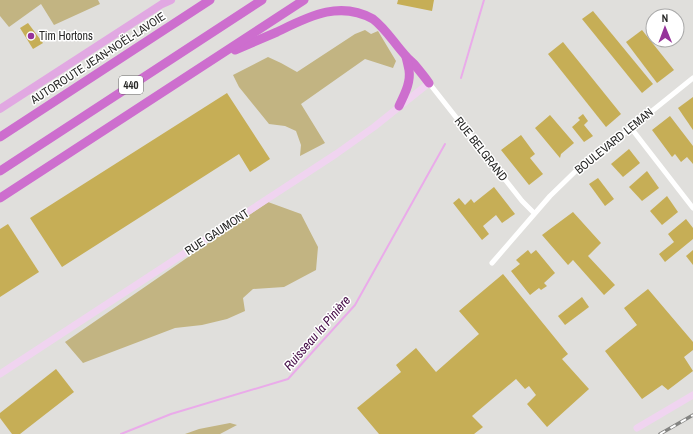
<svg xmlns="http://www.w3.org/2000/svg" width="693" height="434" viewBox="0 0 693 434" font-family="'Archivo Narrow',sans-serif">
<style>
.green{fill:#c2b482}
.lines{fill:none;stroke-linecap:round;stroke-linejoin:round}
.stream{stroke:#eaabea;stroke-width:2}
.building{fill:#c6ae56}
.street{stroke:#fff;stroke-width:5}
.secondary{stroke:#f0d4f0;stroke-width:7}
.primary{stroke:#e1a8e2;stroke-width:8}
.highway{stroke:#cd6ece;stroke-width:9}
.rail-casing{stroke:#848482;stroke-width:3.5}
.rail{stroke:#fff;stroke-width:2;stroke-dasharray:6;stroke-linecap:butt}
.poi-dot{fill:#96339a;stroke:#fff;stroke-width:1.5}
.labels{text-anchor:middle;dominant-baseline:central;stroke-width:3;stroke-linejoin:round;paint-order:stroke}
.shield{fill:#fff;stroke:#686868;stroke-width:1}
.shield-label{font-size:11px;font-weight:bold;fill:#282827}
.poi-label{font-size:12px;fill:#282827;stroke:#fff;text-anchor:start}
.street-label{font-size:12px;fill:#282827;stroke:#fff}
.water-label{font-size:13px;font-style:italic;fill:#440b46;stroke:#fff}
</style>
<rect width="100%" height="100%" fill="#e0dfdc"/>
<g class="green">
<path d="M0 0H98L100 4 54 25 41 4 9 27 0 16Z"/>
<path d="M365 30 371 34 378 31 396 61 393 68 365 59 301 104 325 143 300 156 301 145 296 131 285 126 269 124 239 87 233 75 268 57 281 63 297 72 355 34Z"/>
<path d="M268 202 301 214 318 247 316 270 284 287 253 289 243 298 245 311 227 319 202 325 175 328 83 363 65 342Z"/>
<path d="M230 423 237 425 220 434H185L199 429Z"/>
</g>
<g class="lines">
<g class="stream">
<path d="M461 78 484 0"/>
<path d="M121 434 171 414 288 379 355 305 445 144"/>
</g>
</g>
<g class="building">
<path d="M398 0H434L432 11 397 4Z"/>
<path d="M593 11 653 84 642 93 582 19Z"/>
<path d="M28 23 43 43 33 49 20 28Z"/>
<path d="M642 30 674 70 657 83 626 42Z"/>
<path d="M563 42 621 114 606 127 548 54Z"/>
<path d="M227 93 270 159 250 172 239 154 62 267 30 218Z"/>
<path d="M693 97V130L678 108Z"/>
<path d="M583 114 588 121 584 125 593 136 584 142 572 127 580 120 578 118Z"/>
<path d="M550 115 574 143 561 154 560 158 535 128Z"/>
<path d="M670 116 693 146V164L687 157 681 162 675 154 672 157 652 130Z"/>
<path d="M521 135 535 154 530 158 543 174 529 185 501 150Z"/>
<path d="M629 149 640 163 623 177 611 164Z"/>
<path d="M647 171 659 188 642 201 629 187Z"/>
<path d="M598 178 614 199 605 206 589 184Z"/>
<path d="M494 187 515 214 502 223 496 215 483 226 489 234 482 240 453 203 459 198 465 205 471 199 474 203Z"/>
<path d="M667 196 678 212 662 225 650 211Z"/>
<path d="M573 212 601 243 588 256 615 285 604 295 573 260 568 265 542 235Z"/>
<path d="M686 219 693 228V239L665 262 659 254 674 242 668 234Z"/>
<path d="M8 224 39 272 0 297V229Z"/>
<path d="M528 250 531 254 536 250 555 273 544 283 547 286 541 290 539 288 530 295 511 271 520 264 516 260Z"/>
<path d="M693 250V265L686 256Z"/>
<path d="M503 274 568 354 562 359 589 389 547 427 527 404 536 395 529 386 525 389 516 379 472 416 483 427 474 434H379L357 408 401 372 396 365 416 348 436 372 479 334 459 311Z"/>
<path d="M648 289 693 342V350L684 357 693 371 668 390 662 385 642 399 605 351 637 325 624 308Z"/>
<path d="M582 297 589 307 565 325 558 316Z"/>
<path d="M56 369 74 392 20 434H12L0 418V413Z"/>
</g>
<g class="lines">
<g class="street">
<path d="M429 83 522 201 534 213"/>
<path d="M631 128 693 208"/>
<path d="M492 263 550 196 586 161 631 128 693 78"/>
</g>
<g class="secondary">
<path d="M0 374 336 154 374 127 429 83"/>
<path d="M637 428 693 395"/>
</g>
<path class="primary" d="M0 109 162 4 171 0"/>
<g class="highway">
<path d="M235 50C249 44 263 38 277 32 308 17 339 0 373 19 386 29 394 43 405 55 408 59 411 61 414 64 419 70 424 76 429 83"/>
<path d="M399 106C404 95 411 83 409 70 408 65 407 61 406 57"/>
<path d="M0 137 210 0"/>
<path d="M0 171 262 0"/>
<path d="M0 198 304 0"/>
</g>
<g class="rail-casing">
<path id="rail" d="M660 434 693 415"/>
</g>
<use href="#rail" class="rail"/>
</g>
<circle class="poi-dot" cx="31" cy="36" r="4"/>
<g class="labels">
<rect class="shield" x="119" y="76" width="24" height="18" rx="3"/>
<g class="shield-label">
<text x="131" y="85">440</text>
</g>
<g class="poi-label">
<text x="39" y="36">Tim Hortons</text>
</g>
<g class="street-label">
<text transform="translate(98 58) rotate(-33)">AUTOROUTE JEAN-NOËL-LAVOIE</text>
<text transform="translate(614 141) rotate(-39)">BOULEVARD LEMAN</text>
<text transform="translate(481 149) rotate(52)">RUE BELGRAND</text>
<text transform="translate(217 232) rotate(-33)">RUE GAUMONT</text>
</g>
<g class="water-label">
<text transform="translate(317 333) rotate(-49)">Ruisseau la Pinière</text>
</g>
</g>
<g transform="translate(665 28) rotate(359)"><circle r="19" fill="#ffffff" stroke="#a9a9a9"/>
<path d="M0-3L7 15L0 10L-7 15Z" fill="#96339a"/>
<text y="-6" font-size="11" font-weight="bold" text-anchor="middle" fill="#282827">N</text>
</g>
</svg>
